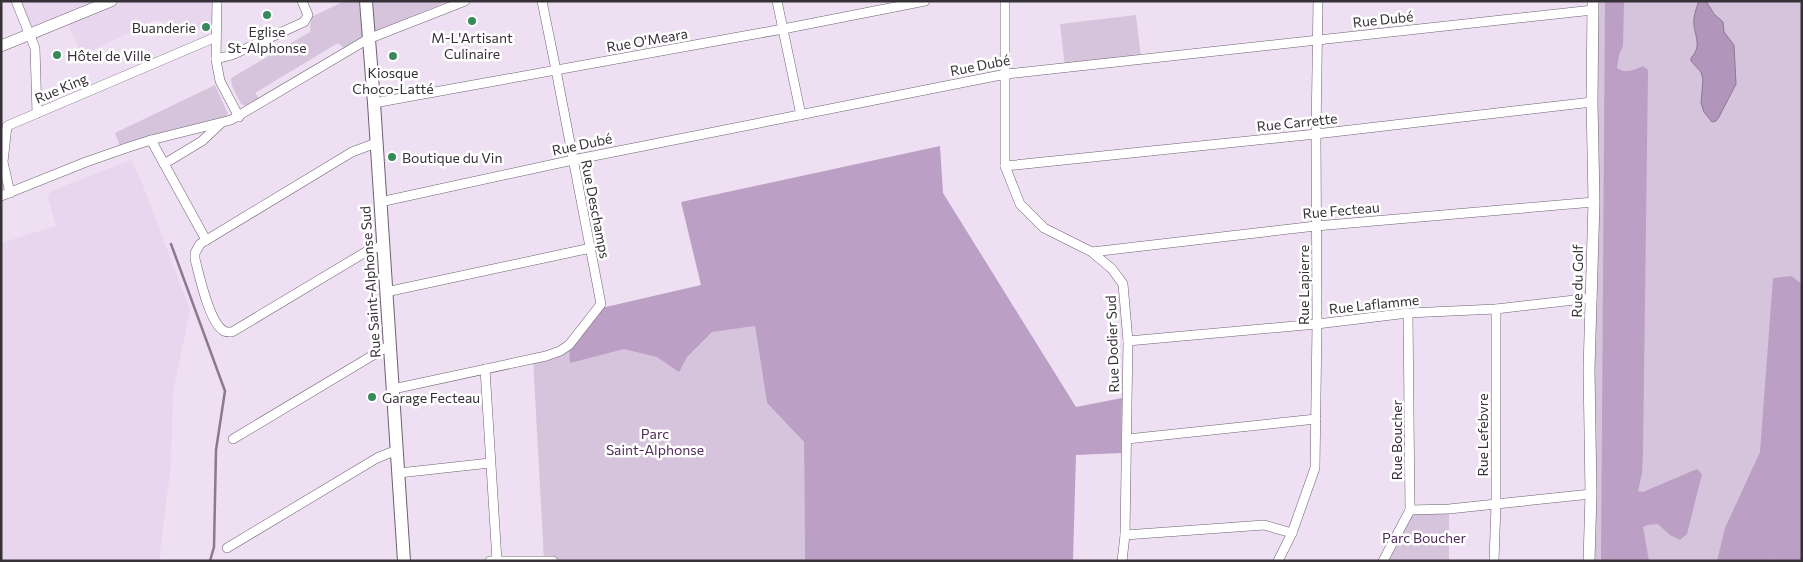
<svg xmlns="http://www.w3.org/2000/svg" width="1803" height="562" viewBox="0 0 1803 562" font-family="Commissioner,sans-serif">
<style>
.built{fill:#e8d5ee}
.green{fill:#d6c3dc}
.forest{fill:#bc9fc5}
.water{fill:#b295bb;stroke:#8d7793}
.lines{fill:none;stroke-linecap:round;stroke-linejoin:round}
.stream{stroke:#8d7793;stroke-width:2.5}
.minor-casing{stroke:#6d6171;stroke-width:10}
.tertiary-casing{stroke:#6d6171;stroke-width:12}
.secondary-casing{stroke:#6d6171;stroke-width:14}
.minor{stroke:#fff;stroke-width:9}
.tertiary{stroke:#fff;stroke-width:11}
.secondary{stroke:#fff;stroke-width:12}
.poi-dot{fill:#388a5b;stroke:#fff;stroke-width:2}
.labels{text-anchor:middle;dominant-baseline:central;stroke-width:5;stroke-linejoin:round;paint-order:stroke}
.street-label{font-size:14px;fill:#363037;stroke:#fff}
.poi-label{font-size:14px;fill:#363037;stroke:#fff}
.park-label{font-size:14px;fill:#502b5c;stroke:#fff}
</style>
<rect width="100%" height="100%" fill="#eee0f2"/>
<g class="built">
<path d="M18 1H214L213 32 156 20 82 55 68 25 36 39Z"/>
<path d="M131 160 142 183 190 310 173 392 171 464 159 561H1V243L56 226 48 197 51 191Z"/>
</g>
<g class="green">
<path d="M345 1H359L362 37 344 48 338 43 255 93 259 98 246 106 241 104 232 86 231 78 310 32 311 17Z"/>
<path d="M373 1H449L375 31Z"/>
<path d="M1593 1H1802V561H1589Z"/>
<path d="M1136 15 1141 58 1065 67 1060 24Z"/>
<path d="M215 85 228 114 226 118 120 146 115 133Z"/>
<path d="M755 326 767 403 804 442 805 561 544 560 533 358 560 351Z"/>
<path d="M1449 509V561H1383L1410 510Z"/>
</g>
<g class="forest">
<path d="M1605 1 1624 2 1623 46 1619 55 1617 68C1625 74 1635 70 1643 66L1648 70 1643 453 1642 473 1638 491 1643 492 1697 469 1702 474 1687 534 1680 540 1670 535 1658 524 1647 525 1643 527 1649 561H1601Z"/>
<path d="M940 146 943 193 1076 407 1122 398 1121 453 1076 455 1073 561H805L804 442 767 403 755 326 712 332 687 357 679 372 657 357 624 349 570 363 569 345 597 309 701 285 681 202Z"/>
<path d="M1791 276 1802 284V561H1775L1771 559 1766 561H1717L1725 528 1760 452 1773 278Z"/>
</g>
<path class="water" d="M1699 1H1706L1714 14 1723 22 1724 32 1734 45 1736 84 1719 117 1716 121 1712 122 1704 112 1701 103 1703 79 1701 72 1691 61V58C1704 44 1692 33 1694 18 1695 12 1697 6 1699 1Z"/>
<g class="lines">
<path class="stream" d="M171 244 225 391 216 450 214 547 210 561"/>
<g class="minor-casing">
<g id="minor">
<path d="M16 1 35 48 37 113"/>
<path d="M217 1 216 60 220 81 239 117"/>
<path d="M777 1 801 115"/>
<path d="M1005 1V166L1020 204 1044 228 1092 252 1112 269 1123 284 1128 341 1125 535 1122 561"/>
<path d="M216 59 232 55 304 22 308 15 302 1"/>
<path d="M374 103 783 29 925 1"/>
<path d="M151 140 206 240"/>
<path d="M376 143 352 152 200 244 195 253V259C199 274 209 323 224 331 226 332 230 332 232 332L369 250 383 246"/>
<path d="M164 164 202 141 220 124"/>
<path d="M1005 166 1316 134 1592 102"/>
<path d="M10 193 3 162 7 126 216 37"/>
<path d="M1 196 86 162 129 147 151 140 231 120 368 39 465 1"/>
<path d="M380 202 573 160 1006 74 1593 10"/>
<path d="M1092 252 1316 226 1594 202"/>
<path d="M386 292 591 248"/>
<path d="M1128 341 1317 324 1408 313 1496 309 1592 298"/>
<path d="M485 369 497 561"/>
<path d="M393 389 546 356 560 351 569 345 601 304 556 70 542 1"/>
<path d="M233 439 390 345"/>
<path d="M1127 439 1316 419"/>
<path d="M399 473 490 463"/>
<path d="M1410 510 1449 509 1591 494"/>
<path d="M1125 535 1264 525 1292 533"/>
<path d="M227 548 377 458 397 450"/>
<path d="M490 561H553"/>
<path d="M1278 561 1292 533 1315 468 1317 324 1316 134 1318 1"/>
<path d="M1383 561 1410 510 1408 313"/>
<path d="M1494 561 1496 504V309"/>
</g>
</g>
<g class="tertiary-casing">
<g id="tertiary">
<path d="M1 46 111 1"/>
<path d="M1589 561 1591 494 1589 369 1594 202 1592 102 1593 1"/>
</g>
</g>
<g class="secondary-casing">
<path id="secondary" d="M366 1 374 103 404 561"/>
</g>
<use href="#minor" class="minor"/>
<use href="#tertiary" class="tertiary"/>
<use href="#secondary" class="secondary"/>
</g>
<g class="poi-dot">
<circle cx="267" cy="15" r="5"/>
<circle cx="472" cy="21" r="5"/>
<circle cx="206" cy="27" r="5"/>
<circle cx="57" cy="55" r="5"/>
<circle cx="393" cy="56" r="5"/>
<circle cx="392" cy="157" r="5"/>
<circle cx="372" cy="397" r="5"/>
</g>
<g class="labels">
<g class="street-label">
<text transform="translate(1383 19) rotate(-6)">Rue Dubé</text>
<text transform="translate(647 40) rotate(-10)">Rue O'Meara</text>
<text transform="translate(980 65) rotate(-11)">Rue Dubé</text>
<text transform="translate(61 88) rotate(-23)">Rue King</text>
<text transform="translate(1297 122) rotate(-6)">Rue Carrette</text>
<text transform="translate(582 144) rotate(-12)">Rue Dubé</text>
<text transform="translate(596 209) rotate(79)">Rue Deschamps</text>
<text transform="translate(1341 210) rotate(-5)">Rue Fecteau</text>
<text transform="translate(1577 281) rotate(-89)">Rue du Golf</text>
<text transform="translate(370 282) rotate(-94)">Rue Saint-Alphonse Sud</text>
<text transform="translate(1303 285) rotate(-90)">Rue Lapierre</text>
<text transform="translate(1374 304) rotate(-6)">Rue Laflamme</text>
<text transform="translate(1112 344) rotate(-92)">Rue Dodier Sud</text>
<text transform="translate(1482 435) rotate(-90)">Rue Lefebvre</text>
<text transform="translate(1396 440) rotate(-90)">Rue Boucher</text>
</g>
<g class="poi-label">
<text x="196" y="27" text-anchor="end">Buanderie</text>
<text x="267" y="31">Eglise<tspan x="267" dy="16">St-Alphonse</tspan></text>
<text x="472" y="37">M-L'Artisant<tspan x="472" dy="16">Culinaire</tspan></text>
<text x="67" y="55" text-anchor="start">Hôtel de Ville</text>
<text x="393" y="72">Kiosque<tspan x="393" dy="16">Choco-Latté</tspan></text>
<text x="402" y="157" text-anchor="start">Boutique du Vin</text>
<text x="382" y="397" text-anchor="start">Garage Fecteau</text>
</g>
<g class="park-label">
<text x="655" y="433">Parc<tspan x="655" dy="16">Saint-Alphonse</tspan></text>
<text x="1424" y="537">Parc Boucher</text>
</g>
</g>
<rect width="1803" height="562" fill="none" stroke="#363037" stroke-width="5"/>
</svg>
